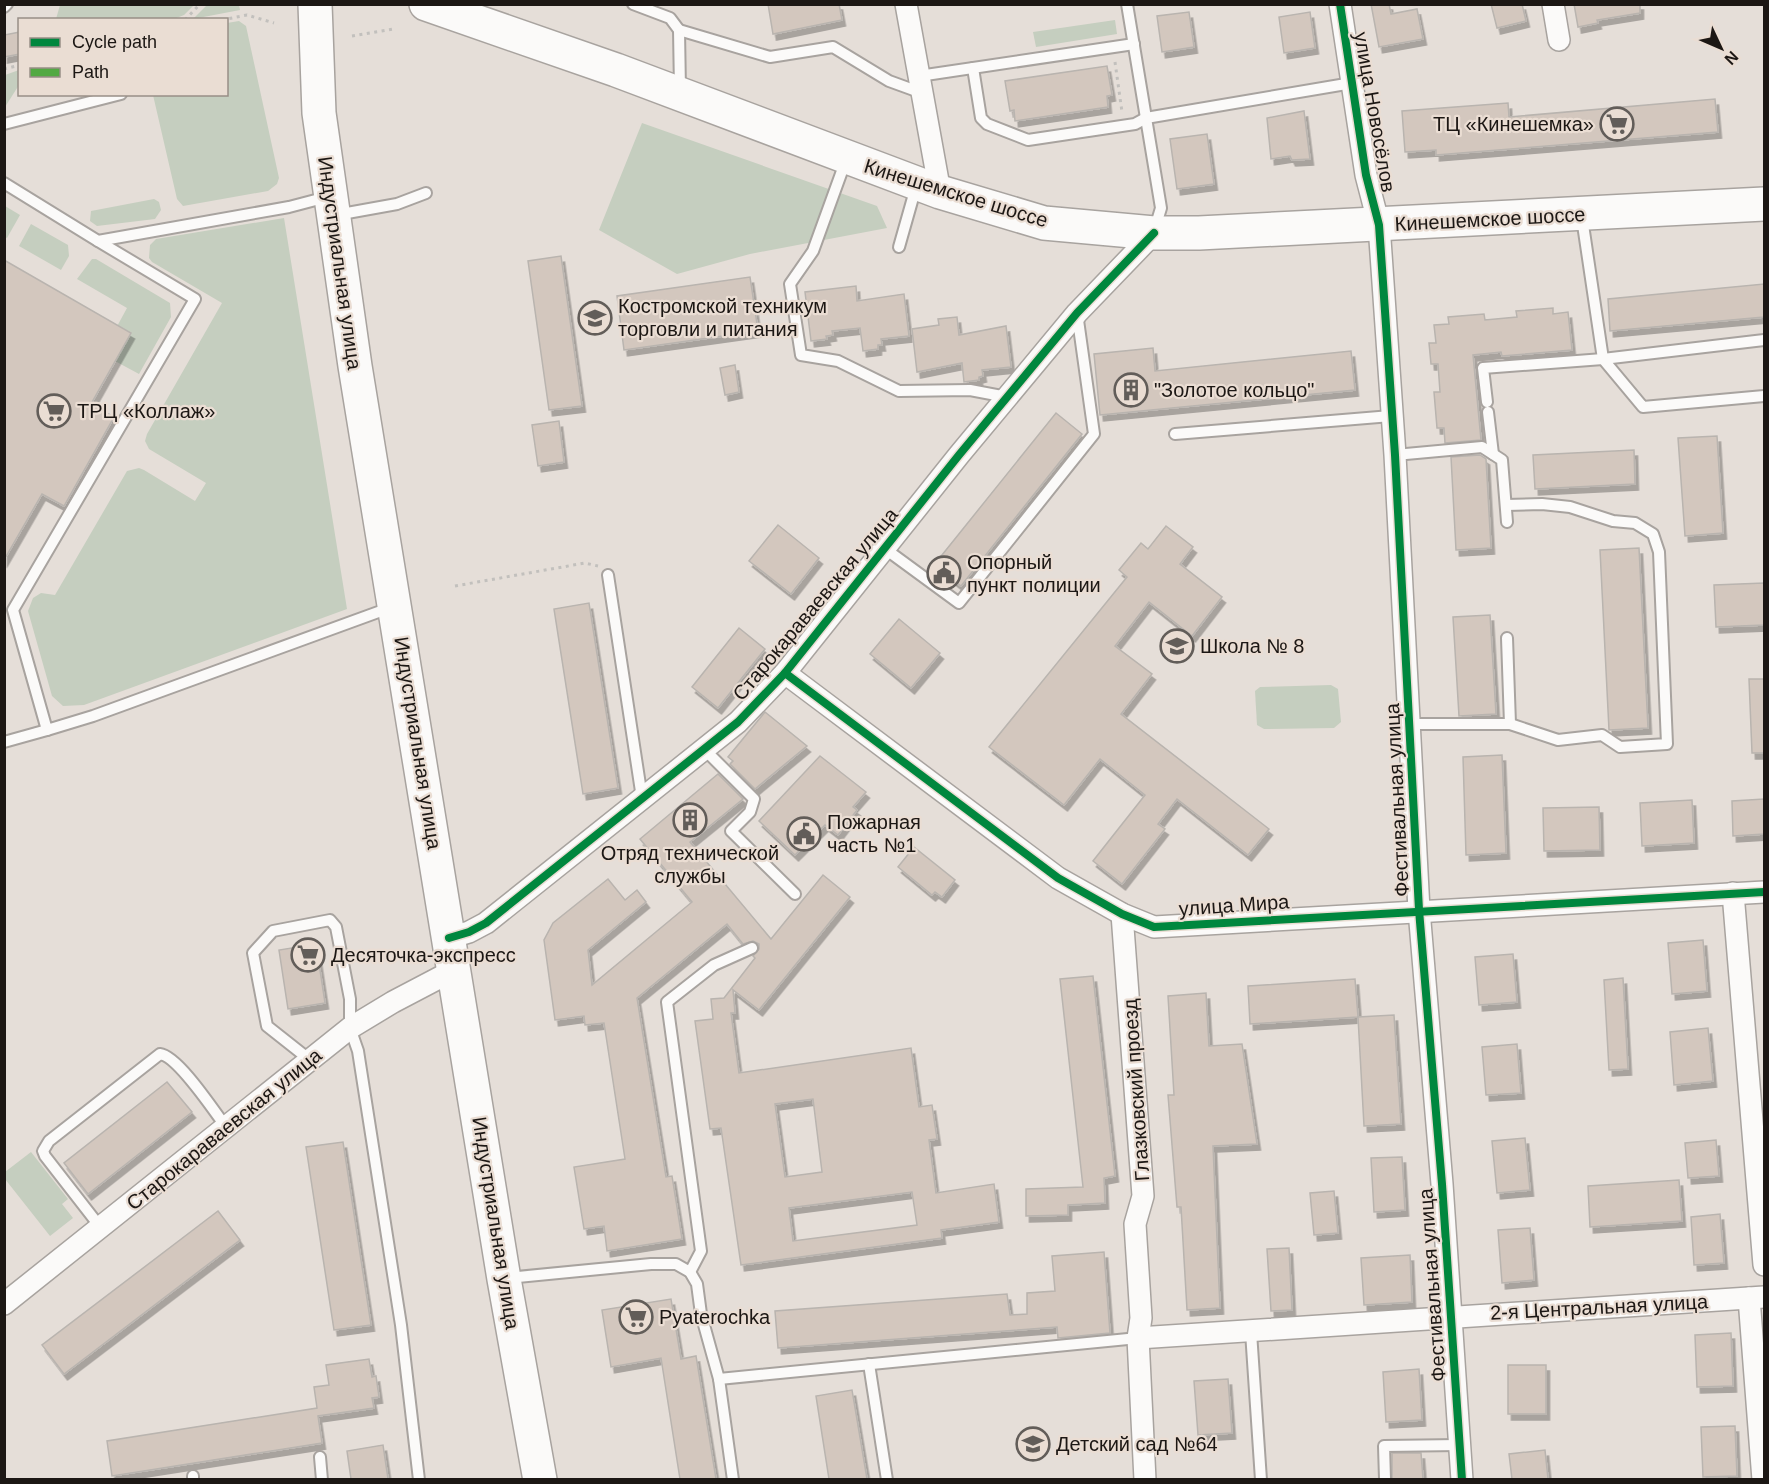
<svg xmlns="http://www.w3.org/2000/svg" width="1769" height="1484" viewBox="0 0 1769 1484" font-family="Arial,sans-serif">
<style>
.green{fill:#c5cebf}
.building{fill:#d3c7be;stroke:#b9b4af;stroke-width:1.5;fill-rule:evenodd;filter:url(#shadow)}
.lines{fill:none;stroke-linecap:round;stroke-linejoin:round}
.lane-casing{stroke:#a8a39f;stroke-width:14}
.street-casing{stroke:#a8a39f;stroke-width:24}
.primary-casing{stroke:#a8a39f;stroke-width:36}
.highway-casing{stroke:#a8a39f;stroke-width:36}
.path{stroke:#c2c0bd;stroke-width:3;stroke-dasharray:3 4.5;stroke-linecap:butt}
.lane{stroke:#fbfaf9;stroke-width:10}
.street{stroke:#fbfaf9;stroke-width:21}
.primary{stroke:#fbfaf9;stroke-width:33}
.highway{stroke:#fbfaf9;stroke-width:33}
.quiet{stroke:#52a942;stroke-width:6;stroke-dasharray:12 6;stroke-linecap:butt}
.cycleway-casing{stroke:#eaddd3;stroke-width:11}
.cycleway{stroke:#00873e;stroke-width:8}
.labels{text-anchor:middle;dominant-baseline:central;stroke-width:4.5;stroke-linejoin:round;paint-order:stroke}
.street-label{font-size:20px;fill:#1c1714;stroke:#eaddd3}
.poi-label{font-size:20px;fill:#1c1714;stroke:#eaddd3;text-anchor:start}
</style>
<defs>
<filter id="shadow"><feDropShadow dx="3.5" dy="6" stdDeviation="0" flood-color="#0004"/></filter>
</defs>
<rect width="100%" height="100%" fill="#e5ded8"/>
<g class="green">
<path d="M208 4 239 5 240 10 193 19Z"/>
<path d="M60 5V4L194 5 184 15 174 19H56Z"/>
<path d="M1115 20 1117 34 1036 47 1033 32Z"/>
<path d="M239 21 246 26 279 178 277 184 268 191 183 206 177 199 153 95 226 94 227 23Z"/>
<path d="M19 70V85L5 107V75Z"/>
<path d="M642 123 877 206 887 228 750 254 677 274 599 230Z"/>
<path d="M154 199 159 202 161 210 155 219 97 226 90 221 91 211Z"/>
<path d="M5 206 20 215 7 238 5 237Z"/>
<path d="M284 218 347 609 84 705 63 706 52 696 28 611 33 598 41 593 55 595 127 471 139 468 144 470 195 501 206 483 149 449 145 441 147 434 222 303 152 262 149 258 150 245 156 239Z"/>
<path d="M31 224 68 245 69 256 61 270 19 246Z"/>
<path d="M92 259H96L170 303 171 317 139 374 102 354 127 308 77 279Z"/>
<path d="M1331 685 1338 689 1341 722 1334 728 1264 729 1257 725 1255 691 1260 687Z"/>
<path d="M31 1152 68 1199 62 1204 73 1218 50 1236 5 1179V1172Z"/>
</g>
<g class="building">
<path d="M768 4H839L842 20 773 34Z"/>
<path d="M1371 4H1389L1391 14 1417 9 1423 39 1379 47Z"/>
<path d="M1491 4H1522L1526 21 1497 28Z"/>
<path d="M1574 4H1640V13L1597 20 1598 23 1578 27Z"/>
<path d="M1189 12 1194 47 1162 52 1157 16Z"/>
<path d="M1310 12 1315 48 1284 53 1279 17Z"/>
<path d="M20 32V54L4 57V35Z"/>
<path d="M1107 66 1112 95 1107 96 1108 107 1015 121 1014 110 1010 111 1005 81Z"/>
<path d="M1715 99 1718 132 1436 155V150L1405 152 1402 111 1508 103 1509 117Z"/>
<path d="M1304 111 1310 159 1292 160 1290 156 1271 159 1267 118Z"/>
<path d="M1207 134 1214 184 1177 189 1170 139Z"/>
<path d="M561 256 582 406 549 410 528 261Z"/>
<path d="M4 260 131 333 91 404 114 417 64 506 42 494 4 560Z"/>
<path d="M750 277 758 331 624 350 617 296Z"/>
<path d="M1764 284V317L1610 331 1608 299Z"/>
<path d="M856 286 857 301 904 294 909 336 881 339 882 345H878V349L863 351 860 328 832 331 833 335 826 336 827 339 811 341 805 292Z"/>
<path d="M1553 308V314L1568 312 1572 350 1502 356 1501 352 1473 355 1481 440 1445 443 1444 428H1437L1434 392H1440L1438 364H1431L1429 343H1436L1434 325 1449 324 1448 317 1484 314 1485 320 1517 317 1516 311Z"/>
<path d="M957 317 959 335 1006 326 1011 367 982 370 983 376 979 377V380L964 382 962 363 917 372 912 329 939 325 938 319Z"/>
<path d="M1153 348 1155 371 1351 351 1355 390 1100 415 1094 354Z"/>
<path d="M735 365 739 392 725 395 720 368Z"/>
<path d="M1056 413 1082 434 961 586 934 565Z"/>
<path d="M559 421 564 462 538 466 532 425Z"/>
<path d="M1717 436 1723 533 1685 536 1678 438Z"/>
<path d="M1634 450 1635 484 1535 489 1533 455Z"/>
<path d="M1480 455 1486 459 1491 548 1456 550 1451 457Z"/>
<path d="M778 525 819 558 791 594 749 561Z"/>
<path d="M1166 526 1193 547 1180 564 1222 597 1192 636 1149 602 1115 646 1152 674 1121 714 1269 829 1248 855 1177 799 1158 824 1165 829 1122 884 1093 861 1145 795 1100 759 1064 805 989 747 1127 577 1119 570 1141 543 1148 549Z"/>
<path d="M1639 548 1648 728 1609 730 1600 550Z"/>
<path d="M1764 583V625L1716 627 1714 585Z"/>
<path d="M589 603 618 788 583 794 554 609Z"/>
<path d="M1490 615 1496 714 1459 716 1453 617Z"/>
<path d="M899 619 940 653 911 688 870 654Z"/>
<path d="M739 628 765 649 718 708 692 687Z"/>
<path d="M1749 679H1764V753H1752Z"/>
<path d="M765 712 807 746 755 789 730 764 733 761 728 757Z"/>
<path d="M1502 755 1506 853 1466 855 1463 757Z"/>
<path d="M820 756 866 792 853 807 857 810 838 835 825 825 795 855 759 821Z"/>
<path d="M718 774 743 799 690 842 771 939 823 875 850 897 759 1010 733 990 735 1013H731L739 1073 911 1048 919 1107 932 1105 937 1139 929 1140 936 1193 994 1184 999 1222 941 1230 942 1238 741 1265 721 1128 710 1129 695 1021 713 1019 711 999 724 998 755 958 753 956 759 949V944L753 941 743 944 727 924 637 998 666 1177 672 1176 682 1239 607 1251 604 1226 584 1229 574 1167 625 1159 604 1023 585 1025 584 1016 555 1020 544 940 553 923 608 879 625 900 637 890 646 902 588 950 592 985 692 902 640 839ZM813 1099 822 1172 785 1177 775 1104ZM912 1192 917 1225 793 1241 789 1208Z"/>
<path d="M1764 799V834L1733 836 1732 801Z"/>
<path d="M1692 800 1694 843 1642 846 1640 803Z"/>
<path d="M1599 807 1600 850 1544 851 1543 808Z"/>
<path d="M914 847 955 880 942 897 935 892 932 895 898 867Z"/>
<path d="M1703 940 1707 991 1672 994 1668 943Z"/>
<path d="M316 944 325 1003 288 1009 279 950Z"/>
<path d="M1513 954 1517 1002 1479 1005 1475 957Z"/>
<path d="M1093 976 1115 1176 1104 1178 1105 1203 1068 1205V1215L1026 1216V1189L1083 1187 1060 979Z"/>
<path d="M1623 978 1628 1069 1609 1070 1604 980Z"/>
<path d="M1355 979 1358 1017 1250 1024 1248 986Z"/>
<path d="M1206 993 1209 1046 1242 1044 1257 1144 1213 1146 1220 1308 1187 1310 1181 1207H1177L1168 1095H1174L1168 996Z"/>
<path d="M1394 1015 1401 1124 1364 1126 1358 1017Z"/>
<path d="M1708 1028 1713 1081 1674 1085 1670 1032Z"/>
<path d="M1517 1044 1521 1093 1486 1095 1482 1047Z"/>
<path d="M167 1082 192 1112 88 1194 64 1163Z"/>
<path d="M1525 1138 1530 1190 1497 1193 1492 1141Z"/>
<path d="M1716 1140 1719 1176 1688 1178 1685 1143Z"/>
<path d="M343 1142 371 1325 334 1330 306 1147Z"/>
<path d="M1402 1157 1405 1210 1374 1212 1371 1158Z"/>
<path d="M1679 1180 1682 1221 1590 1227 1588 1186Z"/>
<path d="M1334 1191 1338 1233 1314 1235 1310 1193Z"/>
<path d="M218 1211 240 1240 64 1374 42 1345Z"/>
<path d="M1720 1214 1724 1263 1694 1265 1691 1217Z"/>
<path d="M1530 1228 1534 1280 1502 1283 1498 1230Z"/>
<path d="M1289 1248 1292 1310 1271 1311 1267 1249Z"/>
<path d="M1104 1252 1110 1333 1058 1338 1057 1327 778 1348 775 1311 1007 1294 1010 1315 1027 1314V1293L1055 1291 1052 1256Z"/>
<path d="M1410 1255 1412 1302 1364 1305 1361 1258Z"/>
<path d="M671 1299 681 1359 696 1356 716 1479H680L661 1358 611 1367 602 1310Z"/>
<path d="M1731 1333 1733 1386 1697 1387 1695 1335Z"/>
<path d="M369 1359 372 1377 376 1376 379 1397 372 1398 374 1408 318 1416 322 1443 112 1476 107 1441 317 1408 314 1387 329 1385 326 1365Z"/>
<rect x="1508" y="1365" width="38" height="49"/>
<path d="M1419 1369 1422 1420 1386 1422 1383 1372Z"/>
<path d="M1228 1379 1232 1433 1198 1435 1194 1381Z"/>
<path d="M852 1390 867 1479H829L816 1396Z"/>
<path d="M1735 1426 1737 1476 1703 1477 1701 1427Z"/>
<path d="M383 1445 388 1479H351L347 1451Z"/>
<path d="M1545 1450 1548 1479H1512L1509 1454Z"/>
<path d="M1392 1453H1421L1423 1479H1392Z"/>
</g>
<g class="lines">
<g class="lane-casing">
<g id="lane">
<path d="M633 4 670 18 679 30 680 90"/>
<path d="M1127 4 1161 208 1155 228"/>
<path d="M4 7 7 4"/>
<path d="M679 30 770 57 833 47 889 81 922 93"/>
<path d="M973 68 981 118 987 124 1028 140 1135 124 1146 118 1352 83"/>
<path d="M919 76 1134 44"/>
<path d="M4 124 121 94"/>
<path d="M846 160 813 251 790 284 801 355 838 361 899 391 970 390 1007 397"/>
<path d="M4 183 98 241 289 207 327 197"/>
<path d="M336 215 397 204 426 193"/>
<path d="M1582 218 1603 359 1643 407 1764 396"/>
<path d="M98 241 195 299 13 610 47 730 93 716 392 607"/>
<path d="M899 247 916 187"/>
<path d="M1487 402 1483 368 1603 359 1764 340"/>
<path d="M1488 412 1493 454"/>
<path d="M1175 434 1391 416"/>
<path d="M1395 455 1482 447 1502 460 1507 522"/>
<path d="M1506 505 1542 504 1570 507 1613 521 1635 523 1653 534 1659 552 1667 744 1620 747 1602 735 1558 740 1510 724"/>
<path d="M884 548 959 603 1094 434 1077 313"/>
<path d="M608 575 642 798"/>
<path d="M1410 724H1510L1507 638"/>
<path d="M4 742 47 730"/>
<path d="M704 749 754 799 750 812 731 831 795 894"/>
<path d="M310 1060 267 1026 253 953 273 931 330 920 336 927 350 999V1028L358 1051 401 1325 419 1480"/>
<path d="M101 1228 45 1156 43 1151 49 1141 160 1054C178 1056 214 1111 226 1127"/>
<path d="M690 1272 701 1251 667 1002 714 965 752 948"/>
<path d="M507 1278 651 1264H676L690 1272 697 1284 701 1314 719 1379 733 1480"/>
<path d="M1251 1332 1261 1480"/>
<path d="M869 1364 887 1480"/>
<path d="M719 1379 1138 1338"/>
<path d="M320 1457 322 1480"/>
<path d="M193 1476V1480"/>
<path d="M1385 1479 1384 1446 1459 1445"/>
</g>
</g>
<g class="street-casing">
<g id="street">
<path d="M906 4 940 192"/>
<path d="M1340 4 1366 175 1379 225 1395 455 1419 910 1442 1184 1462 1480"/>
<path d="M1553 4 1559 40"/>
<path d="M785 673 1058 878 1122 914 1154 927 1764 892"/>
<path d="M1733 893 1764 1265"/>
<path d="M1122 914 1143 1196 1135 1224 1141 1318 1138 1338 1145 1480"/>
<path d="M449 938 469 932 486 923 738 722 785 673 959 455 1077 313 1154 233"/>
<path d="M1749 1298 1763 1480"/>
<path d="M4 1304 350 1028 393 1002 454 970"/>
<path d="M1138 1338 1764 1297"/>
</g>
</g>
<g class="primary-casing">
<path id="primary" d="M426 4 616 70 940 192 1044 223 1154 233H1199L1764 204"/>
</g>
<g class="highway-casing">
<path id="highway" d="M315 4 319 113 355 366 504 1279 540 1480"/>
</g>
<g class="path">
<path d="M185 20 200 4"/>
<path d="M222 20 247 15 274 23"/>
<path d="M352 36 394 29"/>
<path d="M1115 62 1122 112"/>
<path d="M4 69 20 65"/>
<path d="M455 586 585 563 598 566"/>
</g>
<use href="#lane" class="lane"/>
<use href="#street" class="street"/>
<use href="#primary" class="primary"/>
<use href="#highway" class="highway"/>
<path class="quiet" d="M1385 1480V1479"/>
<g class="cycleway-casing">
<g id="cycleway">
<path d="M1340 4 1366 175 1379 225 1395 455 1419 910 1442 1184 1462 1480"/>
<path d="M785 673 1058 878 1122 914 1154 927 1764 892"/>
<path d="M449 938 469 932 486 923 738 722 785 673 959 455 1077 313 1154 233"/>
</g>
</g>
<use href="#cycleway" class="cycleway"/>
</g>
<defs>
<g id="supermarket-ring" transform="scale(1.725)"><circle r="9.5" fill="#eaddd3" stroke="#625d59" stroke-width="1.5"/><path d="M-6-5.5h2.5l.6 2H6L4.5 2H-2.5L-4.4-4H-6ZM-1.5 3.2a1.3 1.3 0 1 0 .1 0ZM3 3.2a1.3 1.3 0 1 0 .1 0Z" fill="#625d59"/></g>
<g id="university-ring" transform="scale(1.725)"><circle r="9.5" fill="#eaddd3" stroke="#625d59" stroke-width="1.5"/><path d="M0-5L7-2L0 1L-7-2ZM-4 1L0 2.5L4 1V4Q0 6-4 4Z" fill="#625d59"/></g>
<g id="building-ring" transform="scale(1.725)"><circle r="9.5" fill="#eaddd3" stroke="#625d59" stroke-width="1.5"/><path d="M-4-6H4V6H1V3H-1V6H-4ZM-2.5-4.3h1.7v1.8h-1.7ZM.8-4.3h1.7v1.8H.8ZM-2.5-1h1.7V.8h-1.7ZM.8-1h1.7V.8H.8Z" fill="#625d59"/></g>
<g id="civic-ring" transform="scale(1.725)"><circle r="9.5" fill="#eaddd3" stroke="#625d59" stroke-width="1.5"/><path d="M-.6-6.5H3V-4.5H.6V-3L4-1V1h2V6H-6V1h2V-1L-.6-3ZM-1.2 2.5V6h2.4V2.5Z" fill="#625d59"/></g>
<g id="school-ring" transform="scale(1.725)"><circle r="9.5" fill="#eaddd3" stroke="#625d59" stroke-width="1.5"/><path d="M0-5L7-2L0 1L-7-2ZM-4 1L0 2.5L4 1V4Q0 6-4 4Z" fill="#625d59"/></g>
</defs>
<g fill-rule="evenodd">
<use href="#supermarket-ring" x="1617" y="124"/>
<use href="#university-ring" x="595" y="318"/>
<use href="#building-ring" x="1131" y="390"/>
<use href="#supermarket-ring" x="54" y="411"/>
<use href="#civic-ring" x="944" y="573"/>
<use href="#school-ring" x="1177" y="646"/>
<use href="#building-ring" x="690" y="820"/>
<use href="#civic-ring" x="804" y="834"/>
<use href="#supermarket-ring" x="308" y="955"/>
<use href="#supermarket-ring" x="636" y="1317"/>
<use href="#school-ring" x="1033" y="1444"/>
</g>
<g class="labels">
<g class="street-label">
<text transform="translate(1375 112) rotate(80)">улица Новосёлов</text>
<text transform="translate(956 193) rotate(17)">Кинешемское шоссе</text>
<text transform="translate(1490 219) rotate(-3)">Кинешемское шоссе</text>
<text transform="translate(340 263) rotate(82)">Индустриальная улица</text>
<text transform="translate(815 604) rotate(-50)">Старокараваевская улица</text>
<text transform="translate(418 743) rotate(81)">Индустриальная улица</text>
<text transform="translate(1397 800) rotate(-93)">Фестивальная улица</text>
<text transform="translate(1234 905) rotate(-4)">улица Мира</text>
<text transform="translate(1136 1090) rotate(-94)">Глазковский проезд</text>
<text transform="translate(224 1129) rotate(-39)">Старокараваевская улица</text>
<text transform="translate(496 1223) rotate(81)">Индустриальная улица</text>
<text transform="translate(1432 1285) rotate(-94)">Фестивальная улица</text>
<text transform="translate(1599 1307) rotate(-3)">2-я Центральная улица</text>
</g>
<g class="poi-label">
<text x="1594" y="124" text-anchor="end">ТЦ «Кинешемка»</text>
<text x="618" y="306">Костромской техникум<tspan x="618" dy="23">торговли и питания</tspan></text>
<text x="1154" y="390">"Золотое кольцо"</text>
<text x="77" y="411">ТРЦ «Коллаж»</text>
<text x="967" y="562">Опорный<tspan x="967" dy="23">пункт полиции</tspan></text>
<text x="1200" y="646">Школа № 8</text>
<text x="827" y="822">Пожарная<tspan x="827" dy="23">часть №1</tspan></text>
<text x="690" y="853" text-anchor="middle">Отряд технической<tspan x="690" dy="23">службы</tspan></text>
<text x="331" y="955">Десяточка-экспресс</text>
<text x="659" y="1317">Pyaterochka</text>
<text x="1056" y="1444">Детский сад №64</text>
</g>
</g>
<rect width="1769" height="1484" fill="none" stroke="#1c1714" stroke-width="12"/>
<rect x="18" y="18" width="210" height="78" fill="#eaddd3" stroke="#988e87" stroke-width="1.5"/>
<rect x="30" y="38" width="30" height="9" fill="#00873e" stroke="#988e87" stroke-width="1.5"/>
<text x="72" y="48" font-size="18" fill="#1c1714">Cycle path</text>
<rect x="30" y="68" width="30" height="9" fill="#52a942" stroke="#988e87" stroke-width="1.5"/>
<text x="72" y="78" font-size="18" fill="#1c1714">Path</text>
<g transform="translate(1721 48) rotate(134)" stroke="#eaddd3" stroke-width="4.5" paint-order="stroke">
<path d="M0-4.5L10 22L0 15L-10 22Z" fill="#1c1714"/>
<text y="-9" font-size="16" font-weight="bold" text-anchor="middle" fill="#1c1714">N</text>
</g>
</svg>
